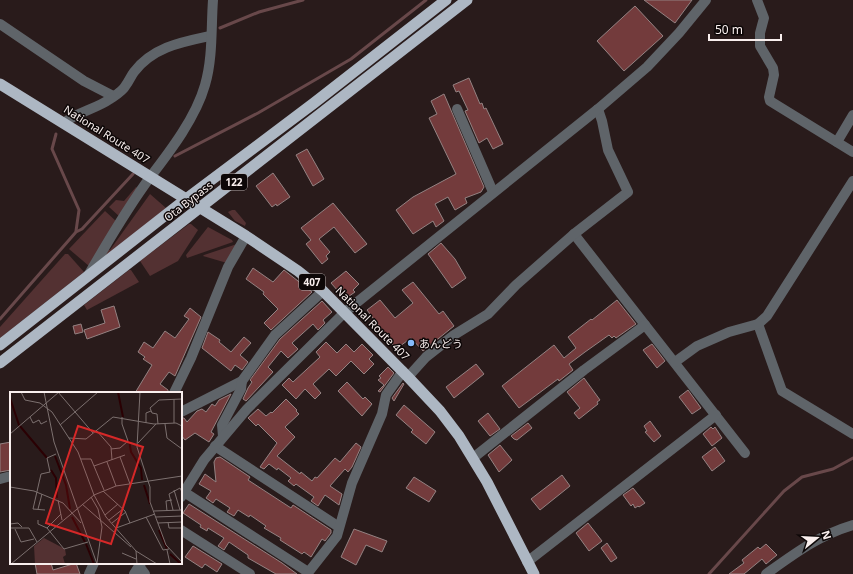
<svg xmlns="http://www.w3.org/2000/svg" width="853" height="574" viewBox="0 0 853 574" font-family="'Noto Sans','Noto Sans JP',sans-serif">
<style>
.green{fill:#533132}
.lines{fill:none;stroke-linecap:round;stroke-linejoin:round}
.stream{stroke:#68484a;stroke-width:3}
.building{fill:#733b3c;stroke:#948282}
.minor{stroke:#5f6469;stroke-width:10}
.tertiary{stroke:#5f6469;stroke-width:10}
.trunk{stroke:#adb7c3;stroke-width:11}
.poi-dot{fill:#86bbfb;stroke:#0d0707;stroke-width:1.5}
.labels{text-anchor:middle;dominant-baseline:central;stroke-width:3;stroke-linejoin:round;paint-order:stroke}
.shield{fill:#0d0707;stroke:#b2a9a9;stroke-width:1}
.shield-label{font-size:10px;font-weight:bold;fill:#f9efee}
.street-label{font-size:11px;fill:#f9efee;stroke:#0d0707}
.poi-label{font-size:11px;fill:#f9efee;stroke:#0d0707;text-anchor:start}
.inset-river{fill:none;stroke:#2a0003;stroke-width:2}
.inset-road{fill:none;stroke:#7c706f;stroke-width:1}
.view{fill:#d62828;fill-opacity:0.15;stroke:#d62828;stroke-width:2}
.inset-edge{fill:none;stroke:#f9efee;stroke-width:2}
</style>
<rect width="100%" height="100%" fill="#291b1b"/>
<g class="green">
<path d="M136 187 139 189 120 217 109 207 116 200 124 201Z"/>
<path d="M150 194 166 208 106 256 103 255 108 249 110 250Z"/>
<path d="M232 210H235L246 223 245 226 235 221 228 212Z"/>
<path d="M105 211 117 222 89 266 69 249Z"/>
<path d="M189 224H191L198 230 178 261 150 276 140 261Z"/>
<path d="M208 227 232 240 233 242 187 258 186 255Z"/>
<path d="M237 244 227 263 203 256 204 255Z"/>
<path d="M65 254H68L84 272 0 338V327Z"/>
<path d="M129 270H131L139 282 87 310 84 305Z"/>
</g>
<g class="lines">
<g class="stream">
<path d="M220 28 259 12 303 0"/>
<path d="M56 134 52 149 79 210 76 231"/>
<path d="M175 156 258 113 351 59 426 0"/>
<path d="M0 319 76 232 82 229 133 174"/>
<path d="M709 574 784 491 802 477 833 469 853 458"/>
</g>
</g>
<g class="building">
<path d="M644 0H692L675 23Z"/>
<path d="M635 6 663 36 624 71 597 41Z"/>
<path d="M469 78 480 104 482 103 484 109 486 108 503 144 493 149 487 138 479 143 465 111 468 110 459 91 456 92 453 85Z"/>
<path d="M444 94 484 187 481 192 465 198 467 203 455 210 448 197 435 204 444 221 436 227 433 221 413 234 396 210 413 197 456 174 429 118 437 114 431 101Z"/>
<path d="M307 149 324 179 313 186 296 155Z"/>
<path d="M273 173 290 197 277 206 276 204 272 207 256 186Z"/>
<path d="M333 203 367 244 355 253 334 227 319 239 330 252 326 256 328 259 322 264 306 244 311 240 301 228Z"/>
<path d="M441 243 455 259 466 278 452 288 428 254Z"/>
<path d="M253 268 273 282 284 270 312 292 271 330 264 323 278 309 263 294 264 292 246 279Z"/>
<path d="M346 271 359 284 353 290 355 292 345 299 331 283Z"/>
<path d="M413 282 439 314 443 311 454 326 423 351 411 338 396 349 367 310 380 300 395 318 413 303 402 290Z"/>
<path d="M617 300 636 324 616 338 614 336 612 338 609 335 585 352 569 364 573 370 559 381 558 379 519 408 502 386 554 345 564 358 576 348 568 337 591 319 592 320Z"/>
<path d="M322 301 332 312 323 320 325 323 318 330 313 324 292 343 298 349 288 358 281 351 268 367 273 372 246 401 243 399 248 388 252 382 250 380 280 339Z"/>
<path d="M114 306 120 327 87 339 84 330 105 323 101 310Z"/>
<path d="M190 308 201 317 175 376 169 372 160 384 168 390V393H135L152 365 143 359 145 357 138 352 144 342 153 348 165 331 175 338 189 319 184 316Z"/>
<path d="M81 324 83 332 75 334 73 326Z"/>
<path d="M208 332 220 340 219 342 231 352 244 337 251 343 240 355 248 362 242 370 235 365 231 371 202 348Z"/>
<path d="M326 342 337 353 346 344 354 352 362 344 373 355 369 359 374 364 364 374 351 361 336 376 329 369 313 384 321 393 315 399 305 389 296 399 282 385 289 378 293 382 319 358 320 357 316 352Z"/>
<path d="M652 344 665 361 657 368 643 350Z"/>
<path d="M476 364 484 374 454 398 446 387Z"/>
<path d="M388 367 394 373 380 392 378 391 384 385 378 380 381 378 379 376Z"/>
<path d="M584 378 600 400 597 402 598 404 579 419 574 413 580 408 567 392Z"/>
<path d="M347 382 363 399 365 397 372 404 362 416 338 391Z"/>
<path d="M403 383 404 384 394 401 392 398Z"/>
<path d="M688 390 701 408 692 414 679 397Z"/>
<path d="M231 394 211 432 214 434 209 442 195 433 185 440 181 435V418H184L187 422 197 411 202 409 206 412 212 404 215 406 219 400Z"/>
<path d="M286 399 297 410 296 411 299 414 285 427 295 437 277 456 300 474 301 472 312 481 315 477 317 478 335 458 340 462 356 443 361 447 352 467 348 472 345 469 330 486 342 494 339 505 325 495 318 506 311 501 314 497 296 484 294 486 288 481 291 478 278 468 277 470 269 464 264 469 260 467 277 443 258 424 256 426 248 418 258 409 266 416 271 412 272 413Z"/>
<path d="M404 405 435 432 426 444 411 432 413 430 396 415Z"/>
<path d="M488 413 500 429 490 436 478 421Z"/>
<path d="M650 421 661 436 654 442 645 432 647 431 644 426Z"/>
<path d="M528 423 532 428 517 440 514 439 511 436Z"/>
<path d="M711 427 713 429 715 427 722 438 712 446 703 434Z"/>
<path d="M11 442V470L0 472V444Z"/>
<path d="M500 445 512 460 499 472 488 455Z"/>
<path d="M715 447 725 461 712 471 702 457Z"/>
<path d="M220 457 250 477 248 480 291 508 293 505 331 530V533L325 541 322 539 311 557 304 552 302 554 280 540 281 538 264 528 266 526 250 515 249 517 238 510 234 516 227 512 230 508 216 499 213 503 206 498 211 491 199 484 205 474 216 482 214 462 216 458Z"/>
<path d="M562 475 570 486 540 510 531 499Z"/>
<path d="M414 477 436 491 429 502 406 488Z"/>
<path d="M633 488 645 503 639 507 638 506 635 508 633 504 631 506 623 495Z"/>
<path d="M189 504 282 563 297 574H276L248 558V555L229 542 224 550 218 546 224 538 208 528 207 531 200 527 201 525 183 513Z"/>
<path d="M588 523 602 541 589 551 576 533Z"/>
<path d="M354 529 387 541 382 552 366 545 356 565 341 557Z"/>
<path d="M607 543 617 558 611 562 601 548Z"/>
<path d="M766 544 777 555 766 564 762 559 744 574H729L744 563 742 560 758 547 760 549Z"/>
<path d="M193 546 222 564 217 572 205 564 202 568 185 557Z"/>
<path d="M35 563H51L53 570 76 563 80 574H37Z"/>
</g>
<g class="lines">
<g class="minor">
<path d="M757 0 764 18 760 33V46L773 68 774 75 769 97 770 101 853 152"/>
<path d="M0 24 84 81 113 96"/>
<path d="M457 109 493 192"/>
<path d="M64 123C77 112 96 109 110 99 116 95 123 91 126 85 129 81 131 76 134 72 153 47 182 42 210 36"/>
<path d="M837 142 853 115"/>
<path d="M574 234 745 453"/>
<path d="M758 324 782 391 853 434"/>
<path d="M675 362 697 346 729 332 758 324 767 316 853 181"/>
<path d="M408 377 426 357 454 335 488 314 516 285 574 234 628 192 608 150 602 121 598 109"/>
<path d="M174 393 191 358 228 267 246 236"/>
<path d="M181 412 242 381 275 335 323 291"/>
<path d="M223 436 222 425 241 389 242 381"/>
<path d="M215 446 339 527"/>
<path d="M473 458 584 370 645 325"/>
<path d="M0 479 11 476"/>
<path d="M184 492 308 572"/>
<path d="M181 530 250 574"/>
<path d="M527 562 716 415"/>
<path d="M139 566 145 574"/>
<path d="M89 574 94 563"/>
<path d="M307 574 337 536 352 483 382 414 386 395 403 371"/>
</g>
<g class="tertiary">
<path d="M89 274C108 241 128 207 151 176 171 150 196 117 205 85 213 58 211 27 213 0"/>
<path d="M181 497 204 460 247 409 345 312 598 109 647 67 679 33 706 0"/>
<path d="M134 574 141 563"/>
<path d="M766 574C794 554 819 535 853 525"/>
</g>
<g class="trunk">
<path d="M0 84 246 236 298 271 323 291 408 377 440 411 459 436 487 482 534 574"/>
<path d="M0 345 186 199 314 103 446 0"/>
<path d="M0 363 467 0"/>
</g>
</g>
<circle class="poi-dot" cx="411" cy="343" r="4"/>
<g class="labels">
<g class="shield">
<rect x="221" y="174" width="26" height="16" rx="3"/>
<rect x="299" y="274" width="26" height="16" rx="3"/>
</g>
<g class="shield-label">
<text x="234" y="182">122</text>
<text x="312" y="282">407</text>
</g>
<g class="street-label">
<text transform="translate(107 134) rotate(32)">National Route 407</text>
<text transform="translate(188 201) rotate(-38)">Ota Bypass</text>
<text transform="translate(373 323) rotate(45)">National Route 407</text>
</g>
<g class="poi-label">
<text x="419" y="343">あんどう</text>
</g>
</g>
<g transform="translate(10 392)">
<rect width="172" height="172" fill="#291b1b"/>
<path d="M34 146 55 157 56 163 53 165 55 172H25L24 154Z" fill="#533132"/>
<path class="inset-river" d="M108 0 113 25M0 6 9 33 37 66M119 48 121 60 131 76 132 88M45 64 56 93 60 117M41 78 46 86 47 106M134 93 140 112M62 125 75 150M149 138 157 157M76 152 84 172M160 162 171 172"/>
<path class="inset-road" d="M11 0 15 8 30 11 42 20 68 60 84 103 96 125 126 159 147 172M34 0 44 50 87 172M48 0 83 41M130 0 127 55 140 95V110L156 153 172 170M20 25 23 31 29 28 31 32 37 29M136 31V21L141 19M164 31V7M148 32 147 22 142 21 140 16 149 8 172 7M155 32 157 46 172 57M50 33 88 0M86 38 101 55 102 68M0 42 49 0M59 46 76 47 103 25 144 32 166 31 172 34M128 51 146 32M101 57 110 56 118 49 112 32V25M110 65 120 92M71 67H81L94 98M97 70 106 94M84 74 115 63M0 95 24 99 53 111 71 131M164 98 170 118M93 99 115 119 120 131M81 105 88 117 92 135 87 171M48 108 52 128M72 112 121 155M28 117 32 102M35 118 23 117 31 82 40 80 37 66 46 62M163 118 159 102 170 96 172 100M144 119 172 118M157 119 156 109 162 108M95 123 108 112M136 125 153 158 159 157M146 125 172 124M28 128V132L37 136 54 157 78 150M99 128 113 117M158 130 159 136H172M102 131 116 120M148 131 172 130M0 132 8 131 12 135M0 136H19L27 150M37 136 51 122M106 136 145 122M5 137 11 150 24 147M157 158 160 172M126 159 127 172M112 161 126 167M1 172 84 103 106 94 172 84"/>
<path class="view" d="M68 34 133 55 101 152 36 131Z"/>
<rect width="172" height="172" class="inset-edge"/>
</g>
<g transform="translate(817 538) rotate(72)" stroke="#0d0707" stroke-width="3" paint-order="stroke">
<path d="M0-3L7 15L0 10L-7 15Z" fill="#f9efee"/>
<text y="-6" font-size="11" font-weight="bold" text-anchor="middle" fill="#f9efee">N</text>
</g>
<path d="M709 34v6h72v-6" fill="none" stroke="#f9efee" stroke-width="2"/>
<text x="715" y="34" font-size="12" fill="#f9efee" stroke="#0d0707" stroke-width="3" paint-order="stroke">50 m</text>
</svg>
